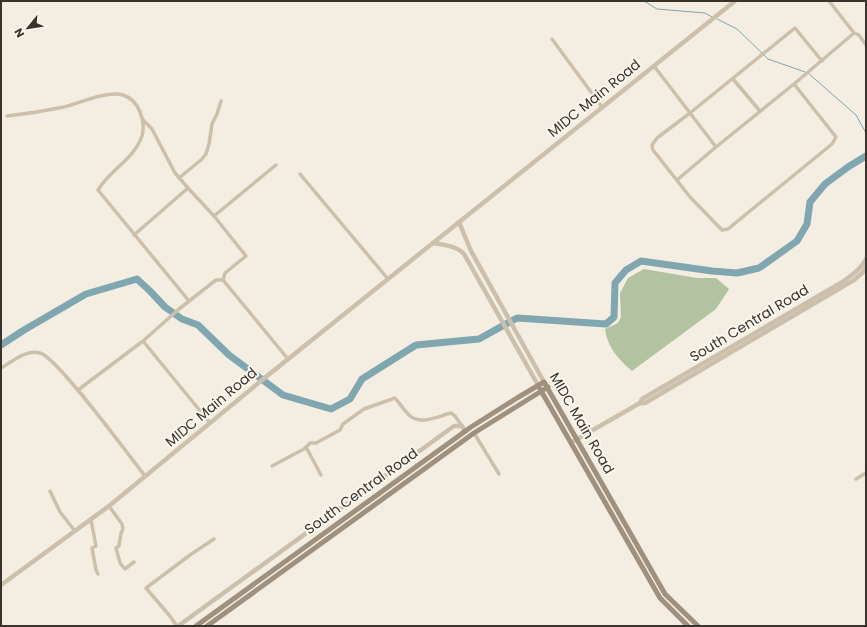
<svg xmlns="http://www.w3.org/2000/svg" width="867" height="627" viewBox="0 0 867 627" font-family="Poppins,sans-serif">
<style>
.green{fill:#b2c3a1}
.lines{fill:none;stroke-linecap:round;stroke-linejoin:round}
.stream{stroke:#80a6b0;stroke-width:1}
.river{stroke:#80a6b0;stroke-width:7}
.minor{stroke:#ccc0ad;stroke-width:3.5}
.tertiary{stroke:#ccc0ad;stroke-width:4.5}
.secondary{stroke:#a0907e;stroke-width:5}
.labels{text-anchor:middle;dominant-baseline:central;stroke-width:4;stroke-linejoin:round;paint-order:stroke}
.street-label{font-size:14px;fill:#3a332b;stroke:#faf7ee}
</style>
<rect width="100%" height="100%" fill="#f3eee1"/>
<path class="green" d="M644 269 697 278H716L729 289 716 309 632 371C619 360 607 347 605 329L618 323 621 317 620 293 628 278Z"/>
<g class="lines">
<g class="stream">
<path d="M644 1 657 9 705 13 712 17"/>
<path d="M717 19 737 29 762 53"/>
<path d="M764 55 768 59 805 72"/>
<path d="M808 73 856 115 866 133"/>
</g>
<path class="river" d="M1 345 24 330 86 294 137 279 150 291 165 307 182 319 198 325 229 355 283 395 331 409 350 399 362 379 416 345 479 339 517 318 606 324 614 317 615 283 626 270 641 261 712 271 737 273 759 268 797 241 807 224 810 202 825 184 848 167 866 156"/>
<g class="minor">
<path d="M829 1 854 33"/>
<path d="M552 39 602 107"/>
<path d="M654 66 690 113 657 138 652 145 653 150 690 197 722 230 728 229 832 144 836 137 794 84 854 33 859 35 866 45"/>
<path d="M733 79 760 111"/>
<path d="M794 84 716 147 690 113 795 28 822 61"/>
<path d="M7 116C26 114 45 111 64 107 80 103 108 90 123 95 139 100 146 121 142 136 134 159 110 170 98 190L189 301"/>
<path d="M143 120 152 129 175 173 188 188"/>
<path d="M300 174 388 279"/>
<path d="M179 178 201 160 206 154 209 144 212 124 217 114 221 101"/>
<path d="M677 180 716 147"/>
<path d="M214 216 246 256 225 273 223 280"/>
<path d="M134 235 188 188 214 216 276 165"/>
<path d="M143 341 179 309 216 280H223L288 359"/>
<path d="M1 368C12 362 26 349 40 353 57 357 130 457 145 476"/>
<path d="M78 390 143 341 210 423"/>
<path d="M474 433 499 474"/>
<path d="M306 447 321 475"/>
<path d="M272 466 304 449 310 443H316L340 430 343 424 364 409 395 398C400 404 404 410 409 415 421 426 438 416 451 413L455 416 462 426"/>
<path d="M856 479 866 473"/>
<path d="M50 491 60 512 75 531"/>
<path d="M109 506 122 524 123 529 121 533 119 546 116 548 120 563 125 569 134 562"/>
<path d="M91 520 96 546 92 548 96 570 98 574"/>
<path d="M177 626 169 615 146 588 190 555 214 539"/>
</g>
<g class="tertiary">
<path d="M459 222 471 251 544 382"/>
<path d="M433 243C444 245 457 246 464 254L538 385"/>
<path d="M640 403 642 399 844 281C853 274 861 269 866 259"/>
<path d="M572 442 640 403H645L854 280 862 273 866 268"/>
<path d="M1 585 109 506 267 376 735 1"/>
<path d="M178 626 454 426H462L465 432"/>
</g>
<g class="secondary">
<path d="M540 389 660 598 688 626"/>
<path d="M196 626 471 427 517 398 544 382 665 594 698 626"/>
<path d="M207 626 474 433 548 387"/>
</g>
</g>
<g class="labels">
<g class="street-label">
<text transform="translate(594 98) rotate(-39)">MIDC Main Road</text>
<text transform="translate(749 323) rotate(-31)">South Central Road</text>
<text transform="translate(211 407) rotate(-40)">MIDC Main Road</text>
<text transform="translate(582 423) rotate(60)">MIDC Main Road</text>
<text transform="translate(361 491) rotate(-36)">South Central Road</text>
</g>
</g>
<rect width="867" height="627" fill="none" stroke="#3a332b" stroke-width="4"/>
<g transform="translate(28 28) rotate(240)" stroke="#faf7ee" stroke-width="3" paint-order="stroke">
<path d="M0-3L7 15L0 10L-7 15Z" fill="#3a332b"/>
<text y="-6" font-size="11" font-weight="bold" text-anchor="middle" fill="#3a332b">N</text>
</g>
</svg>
